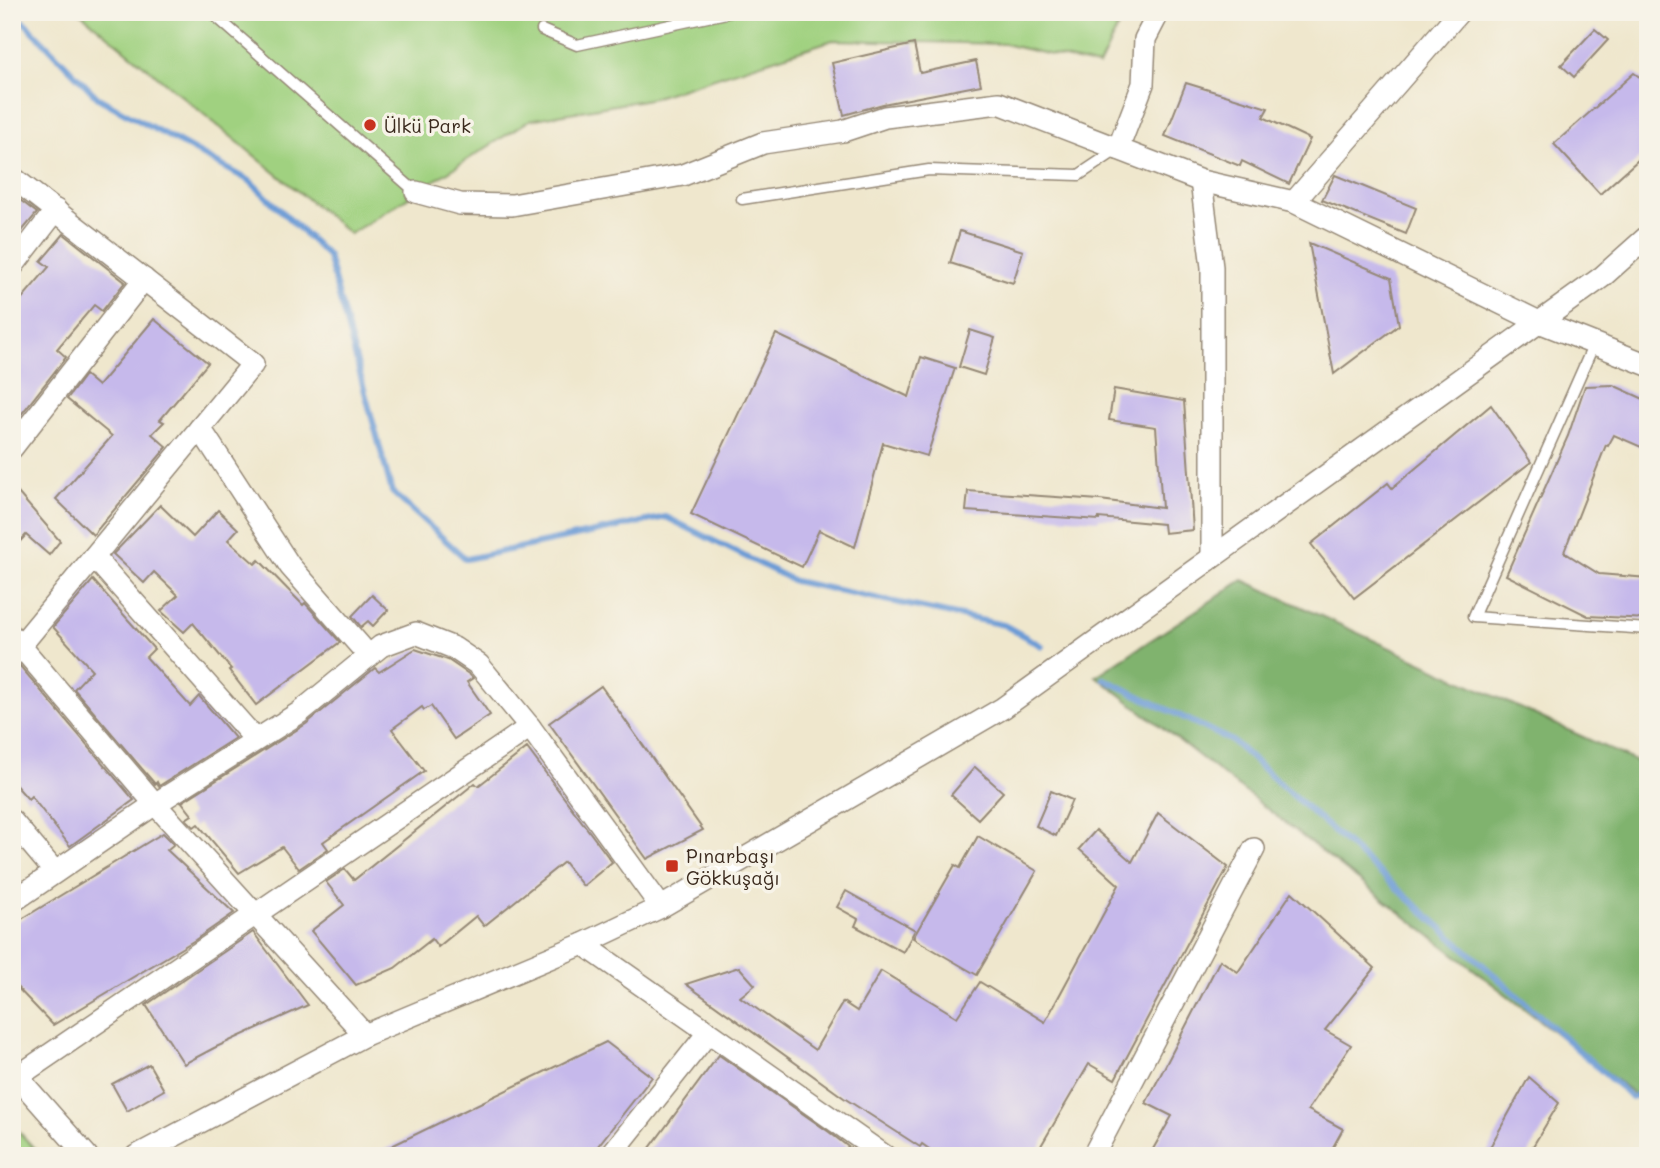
<svg xmlns="http://www.w3.org/2000/svg" width="1660" height="1168" viewBox="0 0 1660 1168" font-family="Mali,sans-serif">
<style>
.green{fill:#a0d180;stroke:#6e7e4f;stroke-width:2}
.forest{fill:#80b36e;stroke:#5e6e46;stroke-width:2}
.lines{fill:none;stroke-linecap:round;stroke-linejoin:round}
.stream{stroke:#6c9bd5;stroke-width:6}
.building{fill:#c6b9eb}
.lane-casing{stroke:#958876;stroke-width:13}
.street-casing{stroke:#958876;stroke-width:24}
.lane{stroke:#fff;stroke-width:10}
.street{stroke:#fff;stroke-width:21}
.poi-dot{fill:#c8321e;stroke:#f7f3e8;stroke-width:2.5}
.labels{text-anchor:middle;dominant-baseline:central;stroke-width:7;stroke-linejoin:round;paint-order:stroke}
.poi-label{font-size:19px;fill:#3b2a1e;stroke:#f7f3e8;text-anchor:start}
</style>
<rect width="100%" height="100%" fill="#f7f3e8"/>
<filter id="ink" filterUnits="userSpaceOnUse"><feTurbulence type="fractalNoise" baseFrequency=".0143" numOctaves="2"/><feDisplacementMap in="SourceGraphic" scale="14" xChannelSelector="R" yChannelSelector="G"/><feConvolveMatrix kernelMatrix="1 2 1 2 8 2 1 2 1" color-interpolation-filters="sRGB"/></filter>
<filter id="wash" filterUnits="userSpaceOnUse"><feTurbulence type="fractalNoise" baseFrequency=".00686" numOctaves="4" result="noise"/><feDisplacementMap in="SourceGraphic" scale="28" xChannelSelector="R" yChannelSelector="G"/><feGaussianBlur stdDeviation="1.57" result="paint"/><feColorMatrix in="noise" values="0 0 0 0 0 0 0 0 0 0 0 0 0 0 0 0 0 1.4 0 .05"/><feComposite in="paint" operator="in"/></filter>
<g filter="url(#wash)">
<rect width="100%" height="100%" fill="#efe7cd"/>
<g class="green">
<path d="M79 12H1125L1099 66 1004 44 833 40 649 99 530 120 350 234Z"/>
<path d="M12 1124 41 1156H12Z"/>
</g>
<path class="forest" d="M1243 580 1648 767V1096L1642 1100 1096 676Z"/>
<g class="lines">
<g class="stream">
<path d="M12 15 24 22 98 98 250 181 328 256 392 492 466 559 666 517 794 581 1004 625 1042 646"/>
<path d="M1104 679 1232 741 1632 1098 1648 1090"/>
</g>
</g>
<g id="blocks">
<g class="building">
<path d="M1595 29 1608 40 1574 77 1561 65Z"/>
<path d="M914 44 920 73 976 61 981 85 883 104 844 115 832 63Z"/>
<path d="M1634 73 1648 83V151L1600 194 1554 144Z"/>
<path d="M1186 83 1268 108 1263 117 1310 139 1289 184 1242 161 1240 166 1165 136Z"/>
<path d="M1335 175 1416 208 1406 234 1322 200Z"/>
<path d="M12 194 37 213 12 243Z"/>
<path d="M960 231 1023 251 1013 283 950 263Z"/>
<path d="M64 234 125 282 102 311 94 305 57 349 66 357 12 426V310L49 267 41 261Z"/>
<path d="M1309 243 1391 278 1399 325 1334 374Z"/>
<path d="M154 319 208 363 160 420 164 422 152 434 167 447 93 535 56 499 112 436 67 399 85 375 98 386Z"/>
<path d="M970 330 995 338 984 375 959 367Z"/>
<path d="M776 334 909 397 921 357 955 368 927 456 883 443 855 547 819 530 802 567 691 514Z"/>
<path d="M1613 385 1648 401V450L1614 435 1608 446 1606 445 1564 552 1599 574 1648 578V619L1588 616 1506 575 1568 436 1585 386Z"/>
<path d="M1114 389 1184 401 1193 530 1164 533 1163 524 1099 518V520L966 511 968 491 1100 500 1162 508 1156 427 1109 420Z"/>
<path d="M1491 405 1531 462 1354 598 1311 544 1388 483 1392 488Z"/>
<path d="M12 486 60 541 49 555 26 535 12 550Z"/>
<path d="M160 505 193 537 218 510 238 529 228 540 255 564 259 560 303 605 305 603 340 642 256 705 229 670 231 669 193 623 184 632 161 611 178 595 154 572 144 583 113 554Z"/>
<path d="M93 580 154 649 146 657 190 706 199 696 235 738 159 786 157 782 155 784 74 689 92 670 53 627Z"/>
<path d="M372 595 388 610 373 626 368 621 361 627 352 616Z"/>
<path d="M415 649 448 660 470 675 473 678 467 682 490 715 454 739 431 706 424 710 422 707 392 729 424 771 323 842 328 849 299 869 282 847 239 873 198 824 194 827 186 819 192 815 182 802 306 724 375 668 379 672Z"/>
<path d="M20 666 134 800 70 846 31 796 28 799 12 781V669Z"/>
<path d="M601 686 703 830 647 859 549 723Z"/>
<path d="M527 748 612 862 583 886 564 862 484 926 476 916 438 947 432 939 395 968 356 985 311 931 344 905 326 882 345 869 354 880 475 783 478 786Z"/>
<path d="M975 767 1003 792 978 819 951 795Z"/>
<path d="M1051 791 1072 800 1056 836 1036 826Z"/>
<path d="M1158 813 1228 867 1115 1079 1089 1064 1035 1156H939L922 1144 920 1147 844 1098 686 984 739 967 755 985 740 997 815 1050 843 1002 857 1011 881 971 957 1017 980 982 1045 1022 1119 885 1079 849 1096 830 1132 862Z"/>
<path d="M163 833 174 844 167 850 234 913 195 940 53 1025 12 982V925Z"/>
<path d="M978 836 1037 871 977 975 913 938 955 865 960 868Z"/>
<path d="M846 891 915 930 903 952 855 926 858 919 837 907Z"/>
<path d="M1292 892 1375 968 1325 1030 1351 1045 1308 1110 1343 1129 1328 1156H1149L1172 1116 1146 1103 1220 960 1238 972Z"/>
<path d="M253 932 308 1005 214 1048 184 1064 146 1005Z"/>
<path d="M606 1042 652 1077 590 1156H371Z"/>
<path d="M719 1055 829 1132 860 1156H644Z"/>
<path d="M149 1064 164 1090 127 1111 112 1084Z"/>
<path d="M1529 1077 1559 1103 1527 1156H1485Z"/>
</g>
</g>
</g>
<g filter="url(#ink)">
<use href="#blocks" fill-opacity="0" stroke="#958876" stroke-width="2"/>
<g class="lines">
<g class="lane-casing">
<g id="lane">
<path d="M211 12 416 192"/>
<path d="M542 30 577 45 731 12"/>
<path d="M742 199 929 170 1079 175 1118 149"/>
<path d="M1594 344 1473 617 1648 629"/>
</g>
</g>
<g class="street-casing">
<g id="street">
<path d="M1118 149 1143 84 1145 39 1159 12"/>
<path d="M12 177 253 364 12 656"/>
<path d="M1201 181 1212 267V556"/>
<path d="M416 192 460 204 512 205 683 175 763 143 843 131 885 117 999 103 1201 181 1294 202 1539 322 1648 365"/>
<path d="M1294 202 1459 12"/>
<path d="M12 267 56 210"/>
<path d="M200 428 290 566 369 656"/>
<path d="M12 448 144 279"/>
<path d="M94 557 256 740"/>
<path d="M12 636 155 804 365 1035"/>
<path d="M12 821 55 872"/>
<path d="M12 902 155 804 299 713 381 646 416 633 454 648 479 665 530 727 661 907"/>
<path d="M583 944 885 1156"/>
<path d="M12 1071 87 1156"/>
<path d="M17 1077 530 727"/>
<path d="M136 1156 365 1035 583 944 661 907 1003 708 1602 277 1648 236"/>
<path d="M610 1156 708 1033"/>
<path d="M1093 1156 1254 849"/>
</g>
</g>
<use href="#lane" class="lane"/>
<use href="#street" class="street"/>
</g>
</g>
<g class="poi-dot">
<circle cx="370" cy="125" r="7"/>
<rect x="665" y="859" width="14" height="14" rx="3.5"/>
</g>
<g class="labels">
<g class="poi-label">
<text x="384" y="125">Ülkü Park</text>
<text x="686" y="855">Pınarbaşı<tspan x="686" dy="22">Gökkuşağı</tspan></text>
</g>
</g>
<rect width="1660" height="1168" fill="none" stroke="#f7f3e8" stroke-width="42"/>
</svg>
